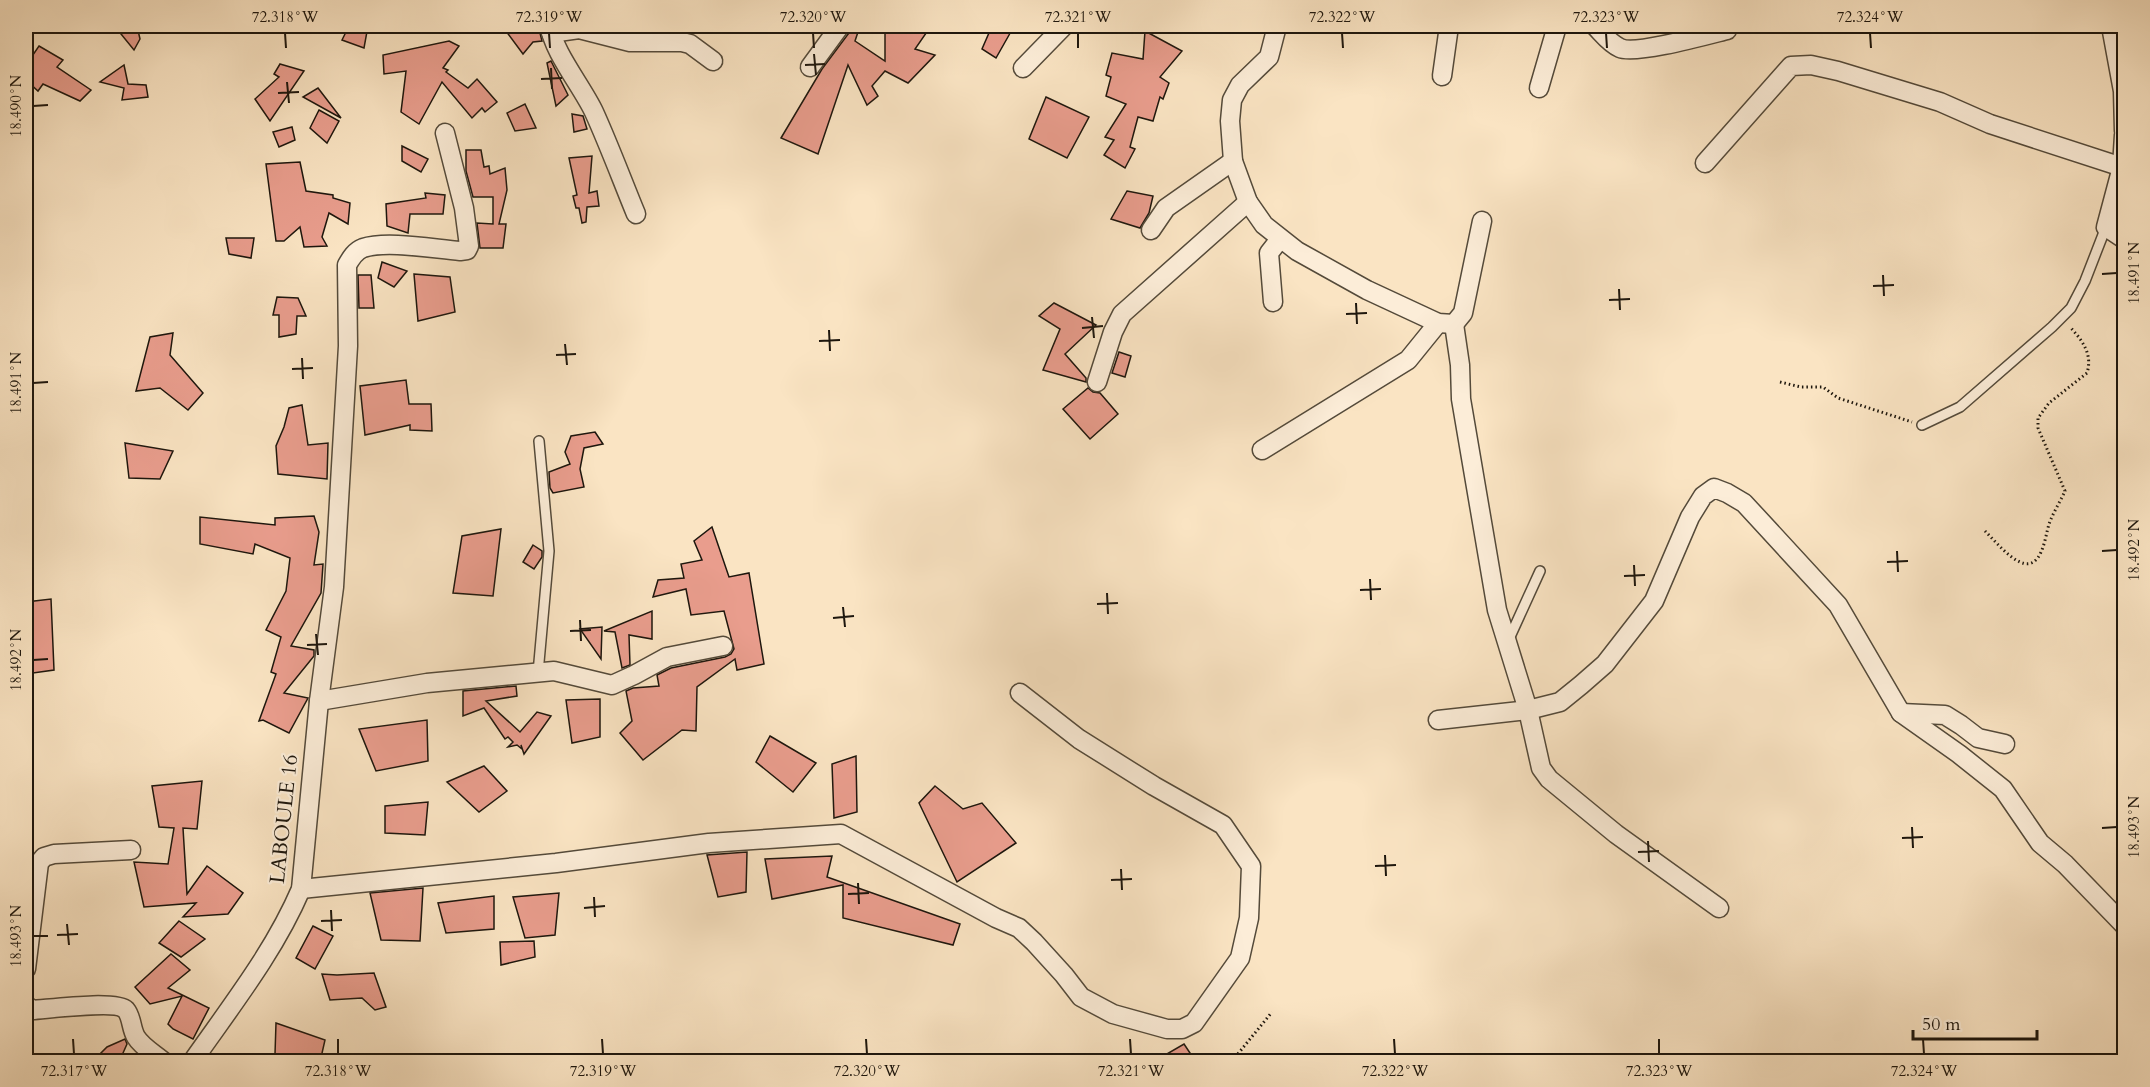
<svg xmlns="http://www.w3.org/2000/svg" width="2150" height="1087" viewBox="0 0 2150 1087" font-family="Cardo,serif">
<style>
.building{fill:#e99d8d;stroke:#1d160d;stroke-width:1.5}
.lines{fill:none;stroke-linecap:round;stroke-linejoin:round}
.service-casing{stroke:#544a3a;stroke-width:12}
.minor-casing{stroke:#544a3a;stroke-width:21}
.path{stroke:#1d160d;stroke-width:3;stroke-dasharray:1.5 3;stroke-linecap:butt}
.service{stroke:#fcedd8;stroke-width:9}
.minor{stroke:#fcedd8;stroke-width:18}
.ticks{fill:none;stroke:#1d160d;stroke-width:2}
.labels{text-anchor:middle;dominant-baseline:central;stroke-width:4.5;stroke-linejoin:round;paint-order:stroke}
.street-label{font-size:21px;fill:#1d160d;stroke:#fcedd8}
.neatline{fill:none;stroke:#1d160d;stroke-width:2}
.ticks-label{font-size:15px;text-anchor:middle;fill:#1d160d}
</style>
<rect width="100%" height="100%" fill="#fae4c3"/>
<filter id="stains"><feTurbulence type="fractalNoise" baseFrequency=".00333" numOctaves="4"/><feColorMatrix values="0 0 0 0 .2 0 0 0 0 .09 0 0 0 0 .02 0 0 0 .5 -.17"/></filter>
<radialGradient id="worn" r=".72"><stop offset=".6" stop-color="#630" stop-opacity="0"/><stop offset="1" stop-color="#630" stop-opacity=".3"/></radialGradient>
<g class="building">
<path d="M137 26 140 39 134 50 121 34Z"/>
<path d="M349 26H368L364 48 342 40Z"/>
<path d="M851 26H860L855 41 885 61V26H931L915 49 935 55 908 83 885 71 872 86 878 96 867 105 848 65 818 154 781 138 822 69 849 33Z"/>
<path d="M992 26 1013 28 996 58 982 49Z"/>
<path d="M503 27 539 29 542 41 533 42 523 54Z"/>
<path d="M1145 31 1182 51 1160 77 1169 83 1163 99 1160 97 1153 121 1138 117 1130 147 1135 149 1125 168 1104 155 1114 140 1105 137 1126 104 1106 96 1111 77 1106 75 1112 53 1143 59Z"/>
<path d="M449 41 459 46 443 68 448 70 446 72 468 88 477 79 497 102 485 112 482 108 472 118 442 82 419 124 401 112 406 71 384 74 383 55Z"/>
<path d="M39 46 63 60 57 67 91 90 80 101 43 84 38 91 26 80V65Z"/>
<path d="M551 61 568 95 556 106 547 63Z"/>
<path d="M280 64 304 71 270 121 255 99 279 77 274 74Z"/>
<path d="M124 65 128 84 146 85 148 97 122 100 124 88 100 82Z"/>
<path d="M318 88 341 118 303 97Z"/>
<path d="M1046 97 1089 117 1067 158 1029 139Z"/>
<path d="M525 104 536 128 515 131 507 113Z"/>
<path d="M319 110 339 121 327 143 310 128Z"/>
<path d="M572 114 583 116 587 129 574 132Z"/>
<path d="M292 127 295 140 279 147 273 132Z"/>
<path d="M402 146 428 159 421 172 402 161Z"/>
<path d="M466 150H481L484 167 489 166 490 174 505 168 507 190 499 224H506L503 248H480L477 223 493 224V197H473L466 171Z"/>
<path d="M592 156 589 193 597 191 599 206 587 207 586 222 582 223 579 208H576L573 196 577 195 569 158Z"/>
<path d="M300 162 306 191 333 195V198L350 203 348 224 329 213 322 237 327 246 304 247 300 227 284 241H276L266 164Z"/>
<path d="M1127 191 1153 196 1149 213 1140 228 1111 219Z"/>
<path d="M425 193 445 195 443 214H410L408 233 387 226 386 204 426 198Z"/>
<path d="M226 238H254L251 258 229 254Z"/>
<path d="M382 262 407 271 394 287 378 278Z"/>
<path d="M414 274 450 277 455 312 418 321Z"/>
<path d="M358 275H371L374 308H359Z"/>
<path d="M277 297 298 298 306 316H297L296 334 279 337V315H273Z"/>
<path d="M1054 303 1096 325 1065 354 1086 378V382L1043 370 1060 329 1039 316Z"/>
<path d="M173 333 170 355 203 393 188 410 160 388 136 391 150 337Z"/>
<path d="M1119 352 1131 356 1125 377 1112 373Z"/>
<path d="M406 380 409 404H431L432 431 410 430V425L365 435 360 386Z"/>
<path d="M1088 388 1093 392 1100 393 1118 414 1090 439 1063 409Z"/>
<path d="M302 405 308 445 328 443 327 479 278 474 276 446 284 427 289 408Z"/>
<path d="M595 432 603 444 584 448 580 469 584 487 553 493 550 488 549 472 570 464 565 452 571 436Z"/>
<path d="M125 443 173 451 160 479 129 478Z"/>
<path d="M314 516 319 532 314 565 323 564 321 593 291 646 314 650V656L284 693 308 698 289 733 263 720 259 721 276 674 271 672 281 637 266 630 286 591 290 558 255 544 253 554 200 544V517L275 525V518Z"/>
<path d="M712 527 729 577 749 573 764 664 737 670 735 659 697 687 696 731 682 730 643 760 620 733 632 721 626 691 633 688 659 686 657 675 671 668 725 657 731 654 734 649 724 611 691 615 686 589 653 597 658 580 684 578 681 564 702 560 694 541Z"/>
<path d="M501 529 493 596 453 593 462 536Z"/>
<path d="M533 545 542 551V557L534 569 523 562Z"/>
<path d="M51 599 54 670 26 674V602Z"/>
<path d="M652 611V639L629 635 630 665 622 668 615 632 604 631Z"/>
<path d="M602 627 601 659 580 629Z"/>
<path d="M516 686 517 696 486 701 520 732 537 712 551 716 524 754 521 745 522 749 517 745 508 747 513 742 508 737 505 739 484 708 463 716V691Z"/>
<path d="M600 699V737L572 743 566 700Z"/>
<path d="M427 720 428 761 376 771 359 729Z"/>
<path d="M770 736 816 763 793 792 756 762Z"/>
<path d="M856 756 857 812 834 818 832 764Z"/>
<path d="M484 766 507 791 479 812 447 782Z"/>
<path d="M202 781 197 829 183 828 187 894 207 866 243 893 228 914 183 917 196 903 144 907 134 862 168 864 174 828 159 827 152 786Z"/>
<path d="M935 786 963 809 982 803 1016 843 957 882 919 803Z"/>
<path d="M428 802 425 835 385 833V806Z"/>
<path d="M747 852 746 892 718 897 707 855Z"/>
<path d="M832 856 827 877 960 924 953 945 843 918V885L772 899 765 859Z"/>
<path d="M423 888 420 941 381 940 370 893Z"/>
<path d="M559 893 555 935 525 938 513 897Z"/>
<path d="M494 896V929L446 933 438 903Z"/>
<path d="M179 921 205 939 181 957 159 943Z"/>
<path d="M313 926 333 936 315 969 296 958Z"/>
<path d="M534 941 535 957 501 965 500 942Z"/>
<path d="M171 954 190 970 168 988 209 1008 193 1039 173 1029 168 1024 182 996 150 1004 135 987Z"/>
<path d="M374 973 386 1007 375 1010 362 998 330 1000 322 974 337 975Z"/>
<path d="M276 1023 325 1040 320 1062H289L275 1054Z"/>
<path d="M125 1039 127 1044 119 1062H92L107 1047Z"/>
<path d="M1184 1044 1196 1062H1153Z"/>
</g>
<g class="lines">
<g class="service-casing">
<g id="service">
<path d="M1922 425 1960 407 2052 327 2071 308 2085 281 2106 227"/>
<path d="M1509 639 1540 571"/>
<path d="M538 673 549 551 539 441"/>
</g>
</g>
<g class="minor-casing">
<g id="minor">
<path d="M550 26C552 50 583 88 594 112 609 145 622 180 636 214"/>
<path d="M1277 26 1269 57 1240 85 1232 100 1230 121 1233 161 1248 202 1264 225 1297 251 1367 290 1438 323 1454 324 1463 313 1482 221"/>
<path d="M1595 26C1603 34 1609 43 1620 48 1635 55 1707 35 1727 30"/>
<path d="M2111 26 2123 91 2124 131"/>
<path d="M551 33 579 29 630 42H682L690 44 713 61"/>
<path d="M810 67 840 26"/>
<path d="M1023 68 1064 26"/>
<path d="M1442 76 1449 26"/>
<path d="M1539 88 1557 26"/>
<path d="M2124 135 2122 167 2106 227 2124 239"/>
<path d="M1705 163 1791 66 1811 65 1838 71 1940 102 1990 124 2122 167"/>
<path d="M1151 230 1166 208 1233 161"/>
<path d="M1273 302 1269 253 1280 239"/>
<path d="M1454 324 1460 365 1461 399 1497 610 1528 710 1541 768 1549 779 1616 834 1719 908"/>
<path d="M1097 382 1113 332 1122 314 1248 202"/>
<path d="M1262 450 1408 360 1438 323"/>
<path d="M319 701 427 683 554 671 612 685 634 675 667 657 723 646"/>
<path d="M1901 713 1945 715 1961 725 1978 738 2005 744"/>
<path d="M1438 720 1528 710 1560 702 1581 685 1605 664 1654 601 1690 517 1703 496 1714 488 1727 493 1744 503 1838 605 1901 713 1959 754 2003 789 2040 843 2065 864 2124 925"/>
<path d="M301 889 556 863 709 843 841 834 996 918 1019 928 1034 942 1064 975 1081 997 1113 1014 1167 1029H1182L1194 1023 1240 958 1249 918 1251 866 1223 825 1154 786 1079 739 1020 693"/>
<path d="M26 969 39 863 44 857 54 854 131 850"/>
<path d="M26 1005 32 1010C49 1009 116 1000 126 1010 132 1017 131 1029 136 1037 142 1047 155 1054 164 1062"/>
<path d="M192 1062C231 1006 274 952 301 889L319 701 334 587 348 346 347 265C351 258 355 251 363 248 387 240 434 249 460 251L467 250 469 246 464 208 445 133"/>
</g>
</g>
<g class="path">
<path d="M1780 382 1801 387H1823L1838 398 1912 422"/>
<path d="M1985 531C1995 541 2007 556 2020 562 2042 572 2045 537 2049 524 2053 513 2060 502 2065 491L2038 428V418L2049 403 2087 373C2093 354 2082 340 2070 327"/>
<path d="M1234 1062 1237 1055 1272 1012"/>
</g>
<use href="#service" class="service"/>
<use href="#minor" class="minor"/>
</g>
<path class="ticks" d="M285 33 286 48M549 33 550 48M813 33 814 48M1078 33V48M1342 33 1343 48M1606 33 1607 48M1870 33 1871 48M814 54 816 75M805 65 825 64M551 68 552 89M541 79 562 78M287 82 289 103M278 93 299 92M33 106 48 105M2102 274 2117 273M1883 275 1884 296M1873 286 1894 285M1619 289 1620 310M1609 300 1630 299M1356 303 1357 324M1346 314 1367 313M1092 317 1094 338M1082 328 1103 326M829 330 830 351M819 341 840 340M565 344 567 365M556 355 576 354M302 358 303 379M292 369 313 368M33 383 48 382M1897 551 1898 572M2102 551 2117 550M1887 562 1908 561M1634 565 1635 586M1624 576 1645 575M1370 579 1371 600M1360 590 1381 589M1107 593 1108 614M1097 604 1118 603M843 607 845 627M833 618 854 616M580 620 581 641M570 631 591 630M316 634 318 655M307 645 327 644M33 660 48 659M1912 827 1913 848M2102 828 2117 827M1902 838 1923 837M1648 841 1649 862M1638 852 1659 851M1385 855 1386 876M1375 866 1396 865M1121 869 1122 890M1111 880 1132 879M858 883 859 904M848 894 869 893M594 897 595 917M584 908 605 906M331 910 332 931M321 921 342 920M67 924 69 945M57 935 78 934M33 936H48M73 1039 74 1054M338 1039V1054M602 1039 603 1054M866 1039 867 1054M1130 1039 1131 1054M1394 1039 1395 1054M1659 1039V1054M1923 1039 1924 1054"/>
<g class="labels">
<g class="street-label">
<text transform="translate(284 819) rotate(-84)">LABOULE 16</text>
</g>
</g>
<rect width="2150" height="1087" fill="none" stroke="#fae4c3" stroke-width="66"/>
<path d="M1913 1030v9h124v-9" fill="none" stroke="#1d160d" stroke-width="3"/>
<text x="1922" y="1030" font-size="18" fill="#1d160d" stroke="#fcedd8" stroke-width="4.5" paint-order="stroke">50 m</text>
<rect x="33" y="33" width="2084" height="1021" class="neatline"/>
<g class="ticks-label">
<text x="285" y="22">72.318°W</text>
<text x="549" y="22">72.319°W</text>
<text x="813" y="22">72.320°W</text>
<text x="1078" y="22">72.321°W</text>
<text x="1342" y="22">72.322°W</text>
<text x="1606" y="22">72.323°W</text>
<text x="1870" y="22">72.324°W</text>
<text transform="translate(16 106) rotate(-90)" y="5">18.490°N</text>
<text transform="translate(2134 273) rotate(-90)" y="5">18.491°N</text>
<text transform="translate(16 383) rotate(-90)" y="5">18.491°N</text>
<text transform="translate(2134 550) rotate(-90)" y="5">18.492°N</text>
<text transform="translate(16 660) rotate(-90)" y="5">18.492°N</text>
<text transform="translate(2134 827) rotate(-90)" y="5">18.493°N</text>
<text transform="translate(16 936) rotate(-90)" y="5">18.493°N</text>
<text x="74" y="1076">72.317°W</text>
<text x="338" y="1076">72.318°W</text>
<text x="603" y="1076">72.319°W</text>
<text x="867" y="1076">72.320°W</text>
<text x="1131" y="1076">72.321°W</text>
<text x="1395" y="1076">72.322°W</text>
<text x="1659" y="1076">72.323°W</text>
<text x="1924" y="1076">72.324°W</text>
</g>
<rect width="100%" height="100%" filter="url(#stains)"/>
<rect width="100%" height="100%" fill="url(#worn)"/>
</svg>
